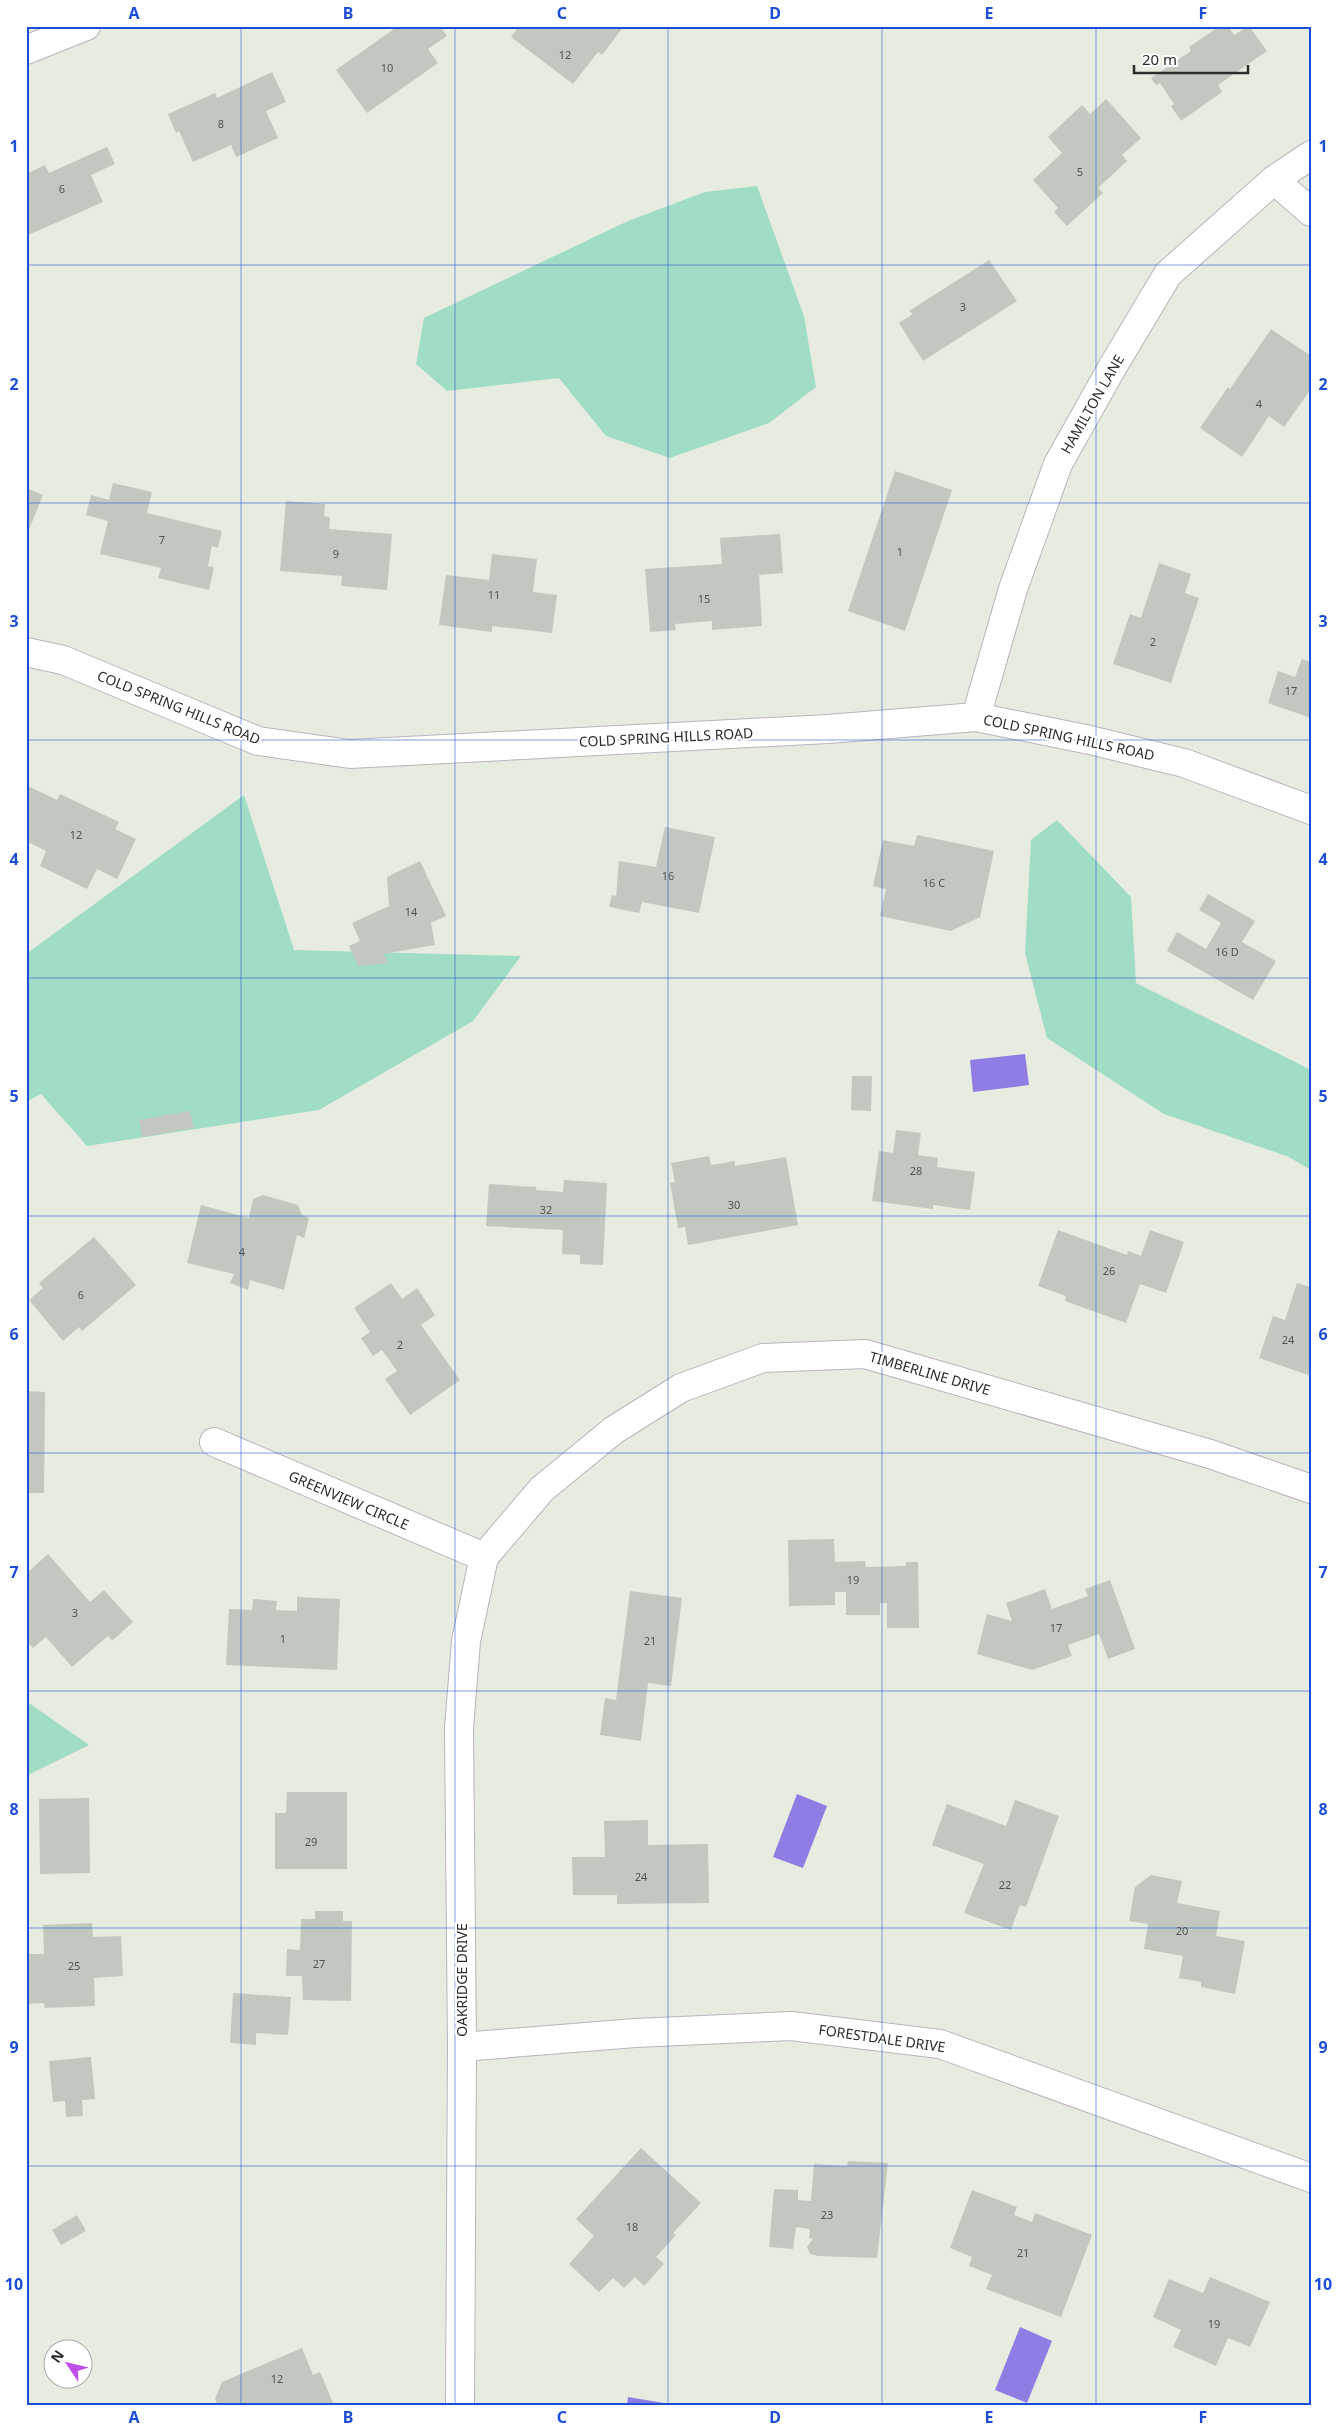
<svg xmlns="http://www.w3.org/2000/svg" width="1337" height="2431" viewBox="0 0 1337 2431" font-family="'Noto Sans',sans-serif">
<style>
.green{fill:#a1ddc4}
.water{fill:#907de4}
.building{fill:#c2c8bf}
.lines{fill:none;stroke-linecap:round;stroke-linejoin:round}
.street-casing{stroke:#bbb3be;stroke-width:30}
.secondary-casing{stroke:#bbb3be;stroke-width:30}
.street{stroke:#fff;stroke-width:28}
.secondary{stroke:#fff;stroke-width:28}
.grid{fill:none;stroke:#1d4ed8;stroke-width:1;stroke-opacity:0.55}
.labels{text-anchor:middle;dominant-baseline:central;stroke-width:4.5;stroke-linejoin:round;paint-order:stroke}
.number-label{font-size:11px;fill:#525351}
.street-label{font-size:14px;fill:#2c2c2c;stroke:#fff}
.neatline{fill:none;stroke:#1d4ed8;stroke-width:2}
.grid-label{font-size:16px;text-anchor:middle;font-weight:bold;fill:#1d4ed8}
</style>
<rect width="100%" height="100%" fill="#e6ece0"/>
<g class="green">
<path d="M757 186 804 316 816 387 769 423 670 458 606 436 559 378 447 391 416 364 424 318 628 221 705 192Z"/>
<path d="M244 795 294 950 521 956 473 1021 319 1110 87 1146 41 1094 26 1102V954Z"/>
<path d="M1057 820 1131 897 1136 983 1311 1070V1170L1287 1156 1164 1114 1047 1038 1025 953 1031 840Z"/>
<path d="M26 1701 89 1745 26 1776Z"/>
</g>
<g class="water">
<path d="M1025 1054 1029 1085 973 1092 970 1060Z"/>
<path d="M797 1794 827 1806 803 1868 773 1857Z"/>
<path d="M1020 2327 1052 2341 1027 2403 995 2390Z"/>
<path d="M628 2397 676 2405H627Z"/>
</g>
<g class="building">
<path d="M398 26H440L447 36 428 49 438 63 367 113 336 70Z"/>
<path d="M519 26H624L602 55 598 52 573 84 511 37Z"/>
<path d="M1220 26H1228L1234 35 1249 26 1267 51 1218 85 1222 92 1181 121 1171 106 1174 104 1160 83 1156 85 1151 78 1191 51 1189 47Z"/>
<path d="M272 72 286 102 266 111 278 138 236 157 231 145 193 162 179 131 176 133 168 114 215 93 217 98Z"/>
<path d="M1106 99 1141 138 1122 155 1127 161 1098 188 1103 193 1067 226 1054 212 1058 208 1033 180 1062 153 1048 137 1082 105 1090 114Z"/>
<path d="M107 147 115 164 91 175 103 202 26 236V174L45 165 49 173Z"/>
<path d="M989 260 1017 301 923 361 899 323 913 314 909 311Z"/>
<path d="M1271 329 1311 356V389L1284 427 1269 416 1242 457 1200 428 1228 387 1230 389Z"/>
<path d="M895 471 952 490 905 631 848 611Z"/>
<path d="M113 483 152 492 147 513 222 531 218 548 212 546 208 566 214 567 209 590 158 578 161 568 100 554 108 521 86 515 91 495 109 500Z"/>
<path d="M26 488 43 495 26 537Z"/>
<path d="M286 501 325 504 324 516 330 517 329 529 392 534 387 590 341 586 342 576 280 571Z"/>
<path d="M780 534 783 573 759 575 762 626 712 630V621L675 624 676 630 650 632 645 569 722 564 720 538Z"/>
<path d="M492 554 537 559 533 592 557 595 552 633 492 626V632L439 625 446 575 489 580Z"/>
<path d="M1159 563 1191 574 1185 593 1199 598 1171 683 1113 664 1130 614 1141 618Z"/>
<path d="M1302 659 1311 662V718L1268 703 1278 671 1295 677Z"/>
<path d="M26 785 57 800 60 794 119 822 115 829 136 839 117 879 97 869 87 889 40 866 46 851 26 841Z"/>
<path d="M665 827 715 837 699 913 642 902 639 913 609 907 612 895 616 896 619 861 656 867Z"/>
<path d="M917 835 994 851 980 917 951 931 880 916 886 889 873 886 883 840 914 846Z"/>
<path d="M420 861 446 916 431 923 435 945 383 954 388 963 358 966 349 946 360 941 352 923 389 906 387 877Z"/>
<path d="M1208 894 1255 921 1242 942 1276 961 1253 1000 1167 951 1177 932 1206 949 1221 923 1199 910Z"/>
<path d="M852 1076H872L871 1111 851 1110Z"/>
<path d="M190 1111 194 1128 142 1137 139 1120Z"/>
<path d="M896 1130 921 1133 918 1155 938 1158 937 1167 975 1172 970 1210 933 1205V1209L872 1201 879 1151 893 1153Z"/>
<path d="M709 1156 711 1165 735 1161V1166L786 1157 798 1225 688 1245 685 1227 678 1228 670 1183 675 1182 671 1163Z"/>
<path d="M564 1180 607 1183 603 1265 580 1264V1255L562 1254 563 1230 486 1226 489 1184 536 1187V1190L563 1192Z"/>
<path d="M263 1195 298 1205 302 1215 309 1218 304 1238 297 1235 284 1290 250 1280 248 1290 230 1283 234 1274 187 1263 201 1205 249 1218 253 1199Z"/>
<path d="M1058 1230 1127 1255 1128 1251 1141 1256 1150 1230 1184 1242 1166 1293 1140 1284 1126 1323 1065 1301 1066 1296 1038 1286Z"/>
<path d="M94 1237 136 1285 82 1331 79 1327 63 1341 29 1300 43 1288 39 1283Z"/>
<path d="M391 1283 402 1299 417 1288 435 1315 421 1325 460 1380 410 1415 385 1379 397 1371 382 1350 373 1356 361 1338 370 1332 354 1308Z"/>
<path d="M1297 1283 1311 1287V1376L1259 1358 1273 1316 1285 1320Z"/>
<path d="M26 1391 45 1392 44 1493H26Z"/>
<path d="M834 1539 835 1562 865 1561 866 1567 906 1566V1562H918L919 1628H887V1603H880V1615H846V1592H835V1605L789 1606 788 1540Z"/>
<path d="M48 1554 90 1602 104 1590 133 1622 112 1641 108 1636 72 1667 46 1637 33 1648 26 1641V1574Z"/>
<path d="M1110 1580 1135 1649 1108 1659 1099 1634 1068 1645 1072 1656 1032 1670 977 1654 987 1614 1012 1621 1006 1603 1045 1589 1052 1609 1088 1596 1085 1589Z"/>
<path d="M630 1591 682 1598 671 1686 648 1683 641 1741 600 1735 605 1698 616 1700Z"/>
<path d="M297 1597 340 1599 337 1670 226 1665 229 1609 252 1610 253 1599 277 1601 276 1610 297 1611Z"/>
<path d="M287 1792H347V1869H275V1813H286Z"/>
<path d="M89 1798 90 1873 40 1874 39 1799Z"/>
<path d="M1015 1800 1059 1816 1026 1907 1020 1905 1011 1930 964 1913 984 1864 932 1845 947 1804 1006 1826Z"/>
<path d="M648 1820V1845L708 1844 709 1903 617 1904V1895H573L572 1857H605L604 1821Z"/>
<path d="M1151 1875 1182 1881 1177 1903 1220 1911 1216 1936 1245 1941 1235 1994 1201 1987V1982L1179 1978 1183 1956 1144 1949 1148 1924 1129 1921 1135 1887Z"/>
<path d="M315 1911H343V1921H352L351 2001 303 2000 302 1976H286L287 1949 300 1950 301 1919H315Z"/>
<path d="M92 1923 93 1937 121 1936 123 1976 94 1978 95 2006 45 2008 44 2003 26 2004V1954H44L43 1925Z"/>
<path d="M233 1993 291 1997 288 2035 256 2033V2045L230 2043Z"/>
<path d="M91 2057 95 2099 82 2100 83 2116 66 2117 65 2101 53 2102 49 2061Z"/>
<path d="M641 2148 701 2203 673 2233 676 2235 656 2257 664 2264 644 2286 635 2277 624 2288 613 2278 599 2292 569 2264 594 2236 576 2219Z"/>
<path d="M848 2161 888 2163 877 2258 818 2256 810 2254 807 2247 813 2239 809 2238 810 2229 796 2227 793 2249 769 2247 774 2189 798 2190V2200L811 2201 814 2164 847 2166Z"/>
<path d="M972 2190 1017 2207 1014 2215 1032 2222 1035 2213 1092 2235 1061 2317 986 2289 992 2275 969 2266 972 2257 950 2248Z"/>
<path d="M77 2215 86 2231 61 2245 52 2230Z"/>
<path d="M1210 2277 1270 2302 1250 2347 1228 2338 1216 2366 1173 2347 1181 2330 1153 2317 1169 2279 1203 2293Z"/>
<path d="M302 2348 313 2375 320 2372 334 2405H218L215 2399 222 2382Z"/>
</g>
<g class="lines">
<g class="street-casing">
<g id="street">
<path d="M26 50 86 26"/>
<path d="M1274 180 1311 212"/>
<path d="M976 717 1013 589 1058 464 1113 366 1168 274 1274 180 1311 155"/>
<path d="M214 1442 484 1557"/>
<path d="M462 2047 635 2033 791 2026 940 2044 1311 2178"/>
<path d="M460 2405 462 2047 459 1728 466 1641 484 1557 542 1489 614 1430 681 1388 763 1358 865 1354 1210 1454 1311 1489"/>
</g>
</g>
<g class="secondary-casing">
<path id="secondary" d="M26 652 63 660 258 741 350 754 828 729 976 717 1090 740 1184 763 1311 810"/>
</g>
<use href="#street" class="street"/>
<use href="#secondary" class="secondary"/>
</g>
<path class="grid" d="M241 26V2405M455 26V2405M668 26V2405M882 26V2405M1096 26V2405M26 265H1311M26 503H1311M26 740H1311M26 978H1311M26 1216H1311M26 1453H1311M26 1691H1311M26 1928H1311M26 2166H1311"/>
<g class="labels">
<g class="number-label">
<text x="565" y="54">12</text>
<text x="387" y="67">10</text>
<text x="221" y="123">8</text>
<text x="1080" y="171">5</text>
<text x="62" y="188">6</text>
<text x="963" y="306">3</text>
<text x="1259" y="403">4</text>
<text x="162" y="539">7</text>
<text x="900" y="551">1</text>
<text x="336" y="553">9</text>
<text x="494" y="594">11</text>
<text x="704" y="598">15</text>
<text x="1153" y="641">2</text>
<text x="1291" y="690">17</text>
<text x="76" y="834">12</text>
<text x="668" y="875">16</text>
<text x="934" y="882">16 C</text>
<text x="411" y="911">14</text>
<text x="1227" y="951">16 D</text>
<text x="916" y="1170">28</text>
<text x="734" y="1204">30</text>
<text x="546" y="1209">32</text>
<text x="242" y="1251">4</text>
<text x="1109" y="1270">26</text>
<text x="81" y="1294">6</text>
<text x="1288" y="1339">24</text>
<text x="400" y="1344">2</text>
<text x="853" y="1579">19</text>
<text x="75" y="1612">3</text>
<text x="1056" y="1627">17</text>
<text x="283" y="1638">1</text>
<text x="650" y="1640">21</text>
<text x="311" y="1841">29</text>
<text x="641" y="1876">24</text>
<text x="1005" y="1884">22</text>
<text x="1182" y="1930">20</text>
<text x="319" y="1963">27</text>
<text x="74" y="1965">25</text>
<text x="827" y="2214">23</text>
<text x="632" y="2226">18</text>
<text x="1023" y="2252">21</text>
<text x="1214" y="2323">19</text>
<text x="277" y="2378">12</text>
</g>
<g class="street-label">
<text transform="translate(1092 404) rotate(-60)">HAMILTON LANE</text>
<text transform="translate(179 707) rotate(22)">COLD SPRING HILLS ROAD</text>
<text transform="translate(666 737) rotate(-3)">COLD SPRING HILLS ROAD</text>
<text transform="translate(1069 737) rotate(12)">COLD SPRING HILLS ROAD</text>
<text transform="translate(930 1373) rotate(16)">TIMBERLINE DRIVE</text>
<text transform="translate(349 1500) rotate(23)">GREENVIEW CIRCLE</text>
<text transform="translate(461 1980) rotate(-90)">OAKRIDGE DRIVE</text>
<text transform="translate(882 2038) rotate(8)">FORESTDALE DRIVE</text>
</g>
</g>
<rect width="1337" height="2431" fill="none" stroke="#ffffff" stroke-width="55"/>
<g transform="translate(68 2364) rotate(305)"><circle r="24" fill="#ffffff" stroke="#ababab"/>
<path d="M0-4L9 19L0 12L-9 19Z" fill="#c04fe9"/>
<text y="-8" font-size="14" font-weight="bold" text-anchor="middle" fill="#2c2c2c">N</text>
</g>
<path d="M1134 65v8h114v-8" fill="none" stroke="#2c2c2c" stroke-width="2.5"/>
<text x="1142" y="65" font-size="15" fill="#2c2c2c" stroke="#ffffff" stroke-width="4" paint-order="stroke">20 m</text>
<rect x="28" y="28" width="1282" height="2376" class="neatline"/>
<g class="grid-label">
<text x="134" y="19">A</text>
<text x="348" y="19">B</text>
<text x="562" y="19">C</text>
<text x="775" y="19">D</text>
<text x="989" y="19">E</text>
<text x="1203" y="19">F</text>
<text x="14" y="152">1</text>
<text x="1323" y="152">1</text>
<text x="14" y="390">2</text>
<text x="1323" y="390">2</text>
<text x="14" y="627">3</text>
<text x="1323" y="627">3</text>
<text x="14" y="865">4</text>
<text x="1323" y="865">4</text>
<text x="14" y="1102">5</text>
<text x="1323" y="1102">5</text>
<text x="14" y="1340">6</text>
<text x="1323" y="1340">6</text>
<text x="14" y="1578">7</text>
<text x="1323" y="1578">7</text>
<text x="14" y="1815">8</text>
<text x="1323" y="1815">8</text>
<text x="14" y="2053">9</text>
<text x="1323" y="2053">9</text>
<text x="14" y="2290">10</text>
<text x="1323" y="2290">10</text>
<text x="134" y="2423">A</text>
<text x="348" y="2423">B</text>
<text x="562" y="2423">C</text>
<text x="775" y="2423">D</text>
<text x="989" y="2423">E</text>
<text x="1203" y="2423">F</text>
</g>
</svg>
